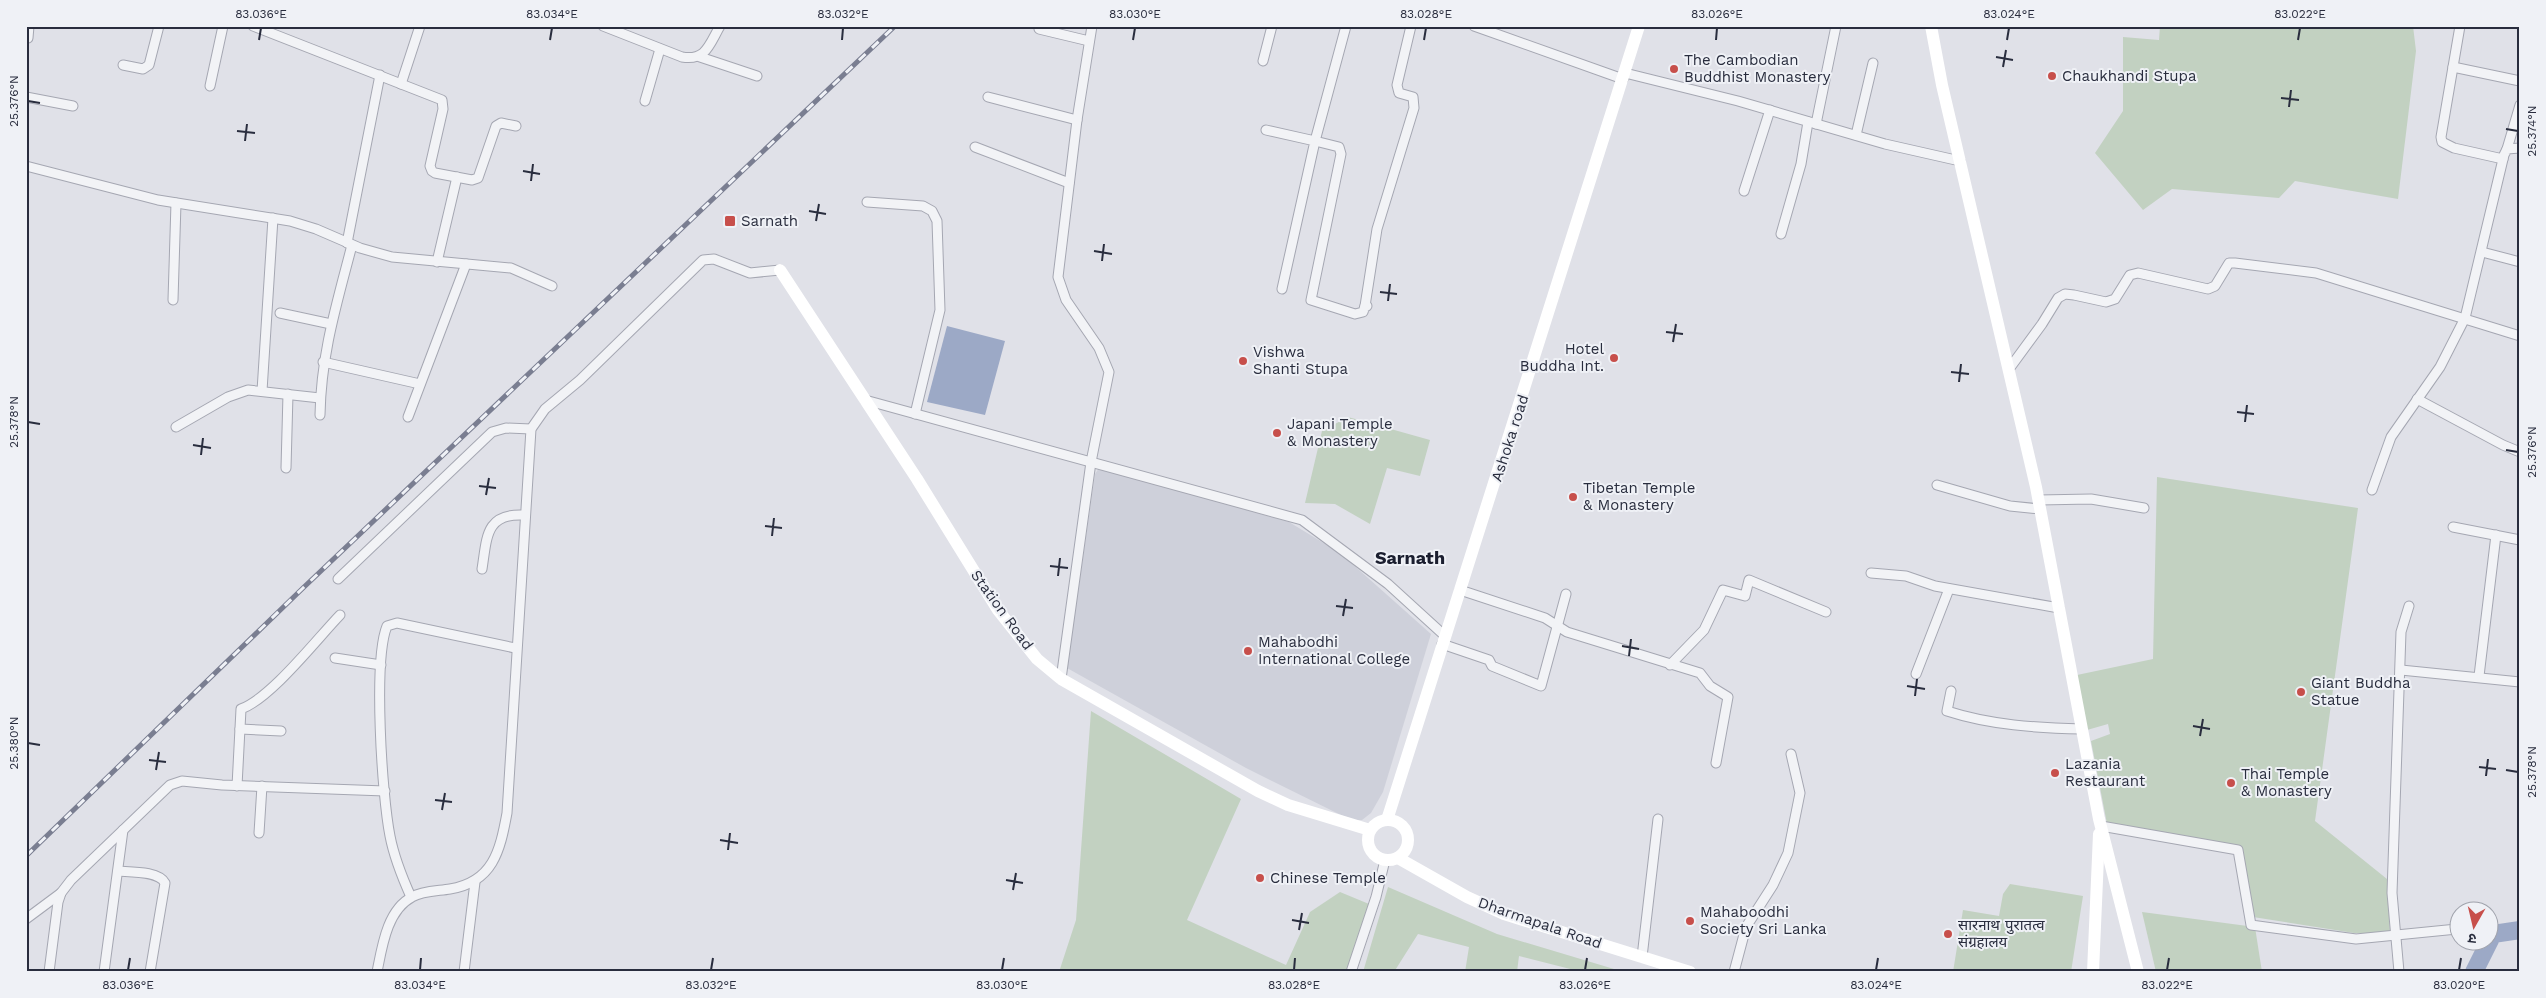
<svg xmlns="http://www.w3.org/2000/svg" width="2546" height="998" viewBox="0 0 2546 998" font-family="'Work Sans','Noto Sans Devanagari',sans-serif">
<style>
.built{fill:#ced0da}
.green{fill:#c2d1c1}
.water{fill:#9ca9c6}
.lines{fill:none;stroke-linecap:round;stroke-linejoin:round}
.river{stroke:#9ca9c6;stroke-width:18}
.street-casing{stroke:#a5a7b2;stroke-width:11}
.street{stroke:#f2f3f6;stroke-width:9}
.secondary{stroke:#fff;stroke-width:12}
.rail-casing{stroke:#7a7e91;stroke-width:5}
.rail{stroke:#eff1f6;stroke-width:3;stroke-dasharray:9;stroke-linecap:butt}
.ticks{fill:none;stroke:#292d3e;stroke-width:2}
.poi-dot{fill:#c74f4b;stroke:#eff1f6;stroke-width:2}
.labels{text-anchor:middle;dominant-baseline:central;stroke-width:4;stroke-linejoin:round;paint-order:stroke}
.poi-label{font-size:15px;fill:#292d3e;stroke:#eff1f6;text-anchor:start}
.street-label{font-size:15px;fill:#292d3e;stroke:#eff1f6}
.quarter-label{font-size:18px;font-weight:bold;fill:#1b1e2f;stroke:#eff1f6}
.neatline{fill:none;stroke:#292d3e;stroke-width:2}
.ticks-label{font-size:12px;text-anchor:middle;fill:#292d3e}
</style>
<rect width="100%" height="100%" fill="#e0e1e8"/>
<path class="built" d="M1099 468 1289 522 1340 553 1431 634 1383 792 1371 813 1362 820H1351L1246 768 1067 668 1095 474Z"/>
<g class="green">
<path d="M2160 26H2413L2416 51 2398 199 2295 181 2279 198 2172 189 2143 210 2095 153 2123 111V37L2159 40Z"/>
<path d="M1348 417 1430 440 1420 476 1387 468 1370 524 1335 504 1305 503 1322 431Z"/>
<path d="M2157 477 2358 508 2315 821 2387 879 2390 933H2354L2253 917 2239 847 2108 829 2091 741 2110 734 2108 724 2087 730 2077 675 2153 659Z"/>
<path d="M1091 711 1241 799 1187 920 1286 965 1310 912 1340 892 1369 904 1347 972H1059L1076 920Z"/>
<path d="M2010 884 2083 896 2071 972H1953L1963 910 1999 916 2003 894Z"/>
<path d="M1388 887 1497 934 1624 972H1582L1519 956 1517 972H1465L1469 947 1418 934 1394 972H1363Z"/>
<path d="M2142 912 2255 927 2262 972H2156Z"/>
</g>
<path class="water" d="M947 326 1005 341 985 415 927 402Z"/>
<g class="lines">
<path class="river" d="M2474 972 2493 934 2520 930"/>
<g class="street-casing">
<g id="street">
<path d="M253 26 442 100 443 109 430 166 432 171 435 173 472 180 478 178 496 126 501 123 516 126"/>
<path d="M603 26 682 57C706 61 709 45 720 26"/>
<path d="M1346 26 1315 141 1339 147 1341 154 1311 300 1355 314 1363 312 1365 306H1367"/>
<path d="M1474 26 1623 79"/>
<path d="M2460 26 2441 137 2442 142 2454 148 2503 159"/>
<path d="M1039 29 1089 41"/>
<path d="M28 38 29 26"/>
<path d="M700 57 757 76"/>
<path d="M1263 61 1272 26"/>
<path d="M123 65 143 69 149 65 159 26"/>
<path d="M2453 67 2520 81"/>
<path d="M1625 73 1738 101 1885 144 1960 161"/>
<path d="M401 84 420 26"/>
<path d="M210 86 223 26"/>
<path d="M26 97 73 106"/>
<path d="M988 97 1077 120"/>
<path d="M645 101 660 49"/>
<path d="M1816 124 1836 26"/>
<path d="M1266 130 1315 141 1282 289"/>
<path d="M1856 135 1873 63"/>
<path d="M975 147 1069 183"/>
<path d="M2507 149 2520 105"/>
<path d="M26 166 158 200 290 221 316 229 360 248 392 257 511 268 552 286"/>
<path d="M1744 191 1770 110"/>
<path d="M867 202 923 206 932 211 937 221 940 310 915 414"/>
<path d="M1781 234 1801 164 1808 122"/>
<path d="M347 243 380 75"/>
<path d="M2482 252 2520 262"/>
<path d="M437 262 457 177"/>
<path d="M173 300 176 203"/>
<path d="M1365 306 1377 229 1414 108 1413 97 1399 93 1397 85 1411 26"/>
<path d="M280 313 331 324"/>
<path d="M323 362 420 384"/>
<path d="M2009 369 2042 324 2058 298 2065 294 2074 295 2106 302 2115 299 2130 275 2138 273 2208 289 2215 286 2229 263H2235L2316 273 2520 336"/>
<path d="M262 391 273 218"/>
<path d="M2417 399 2503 445 2520 452"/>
<path d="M865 400 1302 520 1388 584 1445 636"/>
<path d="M320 415C321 354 337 303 352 245"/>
<path d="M408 417 466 264"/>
<path d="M176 427 228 397 248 390 320 398"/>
<path d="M286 468 288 394"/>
<path d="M1937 485 2010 506 2040 509"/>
<path d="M2372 490 2391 437 2440 367 2465 318 2504 155 2507 149 2520 148"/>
<path d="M2039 500 2091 499 2144 508"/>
<path d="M2453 527 2520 540"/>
<path d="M482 569C487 538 485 513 524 515"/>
<path d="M1871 573 1906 576 1935 586 2059 608"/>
<path d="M338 579 492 432 506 428 531 429"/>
<path d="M1460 590 1545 618 1567 632 1700 673 1710 686 1728 697 1716 763"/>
<path d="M1442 644 1489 660 1492 666 1541 686 1566 594"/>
<path d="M335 658 381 665"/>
<path d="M1670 665 1704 630 1723 590 1745 596 1749 580 1826 612"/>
<path d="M2401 670 2520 682"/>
<path d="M1916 674 1949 589"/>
<path d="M2479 676 2496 535"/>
<path d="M1061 679 1091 462 1109 372 1099 348 1066 300 1058 277 1077 120 1092 26"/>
<path d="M1951 691 1947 711C1990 725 2037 728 2082 729"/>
<path d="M240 729 281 731"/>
<path d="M237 786 241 709C271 698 316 640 340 615"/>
<path d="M2101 826 2238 850 2251 925 2356 939 2457 929"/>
<path d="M259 833 262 786"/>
<path d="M118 871C131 872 159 871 165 883L150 972"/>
<path d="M411 897C402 877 394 857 390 836 382 796 373 660 387 626L397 623 515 648"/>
<path d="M26 919 61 893"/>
<path d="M1642 957 1658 819"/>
<path d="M49 972 58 902 61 893 71 880 170 785 182 781 222 785 385 791"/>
<path d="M104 972 123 830"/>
<path d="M377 972C382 947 387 910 412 897 422 891 438 891 450 889 493 882 500 851 507 813L531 429 545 409 580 380 703 260 714 259 750 273 780 270"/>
<path d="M464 972 475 882"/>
<path d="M1351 972 1376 897 1385 860"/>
<path d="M1734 972 1746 927 1773 885 1788 853 1800 793 1791 754"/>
<path d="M2399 972 2392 893 2401 632 2409 606"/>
</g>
</g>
<use href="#street" class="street"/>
<g class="secondary">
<path d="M1931 26 1942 85 2036 487 2099 819 2138 972"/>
<path d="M780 270 917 479 998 610 1037 659 1061 679 1258 791 1288 805 1370 830"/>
<path d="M1387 820 1639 26"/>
<circle cx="1388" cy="840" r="20"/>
<path d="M1398 858 1467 897 1504 914 1690 972"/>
<path d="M2093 972 2099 834"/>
</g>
<g class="rail-casing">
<path id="rail" d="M26 856 303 588 895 26"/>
</g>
<use href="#rail" class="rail"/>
</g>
<path class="ticks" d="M259 40 261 28M550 40 552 28M842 40 843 28M1133 40 1135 28M1424 40 1426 28M1716 40 1717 28M2007 40 2009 28M2298 40 2300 28M1996 57 2013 60M2003 67 2006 50M2281 98 2299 100M28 101 40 103M2289 107 2291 90M2506 129 2518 131M237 131 255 133M245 141 247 124M523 171 540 174M531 181 533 164M809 211 826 214M816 221 819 204M1094 251 1112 254M1102 261 1104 244M1380 292 1397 294M1388 301 1390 284M1666 332 1683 334M1673 342 1676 324M1951 372 1969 374M1959 382 1961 364M2237 412 2254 414M28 422 40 424M2245 422 2247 405M193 445 211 448M2506 450 2518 452M201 455 203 438M479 486 496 488M486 495 489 478M765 526 782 528M772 536 774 518M1050 566 1068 568M1058 576 1060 558M1336 606 1353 608M1343 616 1346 599M1622 646 1639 649M1629 656 1631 639M1907 686 1925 689M1915 696 1917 679M2193 726 2210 729M2200 736 2203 719M28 743 40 745M149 760 166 762M2479 767 2496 769M156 770 159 752M2506 770 2518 772M2486 776 2488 759M435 800 452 802M442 810 445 793M720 840 738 843M728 850 730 833M1006 880 1023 883M1013 890 1016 873M1292 920 1309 923M1299 930 1302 913M128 970 130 958M420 970 421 958M711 970 713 958M1002 970 1004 958M1294 970 1295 958M1585 970 1587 958M1876 970 1878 958M2167 970 2169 958M2459 970 2461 958"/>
<g class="poi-dot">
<circle cx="1674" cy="69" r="5"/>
<circle cx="2052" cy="76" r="5"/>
<rect x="724" y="215" width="12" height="12" rx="2.5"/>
<circle cx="1614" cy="358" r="5"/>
<circle cx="1243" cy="361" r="5"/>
<circle cx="1277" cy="433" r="5"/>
<circle cx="1573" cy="497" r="5"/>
<circle cx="1248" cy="651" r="5"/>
<circle cx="2301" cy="692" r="5"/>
<circle cx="2055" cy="773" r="5"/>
<circle cx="2231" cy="783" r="5"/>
<circle cx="1260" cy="878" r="5"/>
<circle cx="1690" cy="921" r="5"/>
<circle cx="1948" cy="934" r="5"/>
</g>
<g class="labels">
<g class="poi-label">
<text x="1684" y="60">The Cambodian<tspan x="1684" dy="17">Buddhist Monastery</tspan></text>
<text x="2062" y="76">Chaukhandi Stupa</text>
<text x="741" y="221">Sarnath</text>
<text x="1604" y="349" text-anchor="end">Hotel<tspan x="1604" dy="17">Buddha Int.</tspan></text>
<text x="1253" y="352">Vishwa<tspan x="1253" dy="17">Shanti Stupa</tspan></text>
<text x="1287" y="424">Japani Temple<tspan x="1287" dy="17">&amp; Monastery</tspan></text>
<text x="1583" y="488">Tibetan Temple<tspan x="1583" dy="17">&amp; Monastery</tspan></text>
<text x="1258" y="642">Mahabodhi<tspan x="1258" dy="17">International College</tspan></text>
<text x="2311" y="683">Giant Buddha<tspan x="2311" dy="17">Statue</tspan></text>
<text x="2065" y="764">Lazania<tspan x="2065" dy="17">Restaurant</tspan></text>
<text x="2241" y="774">Thai Temple<tspan x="2241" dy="17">&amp; Monastery</tspan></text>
<text x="1270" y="878">Chinese Temple</text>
<text x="1700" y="912">Mahaboodhi<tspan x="1700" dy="17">Society Sri Lanka</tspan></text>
<text x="1958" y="925">सारनाथ पुरातत्व<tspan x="1958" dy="17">संग्रहालय</tspan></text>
</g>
<g class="street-label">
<text transform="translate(1510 438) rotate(-72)">Ashoka road</text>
<text transform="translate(1002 610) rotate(54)">Station Road</text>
<text transform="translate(1540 923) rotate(19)">Dharmapala Road</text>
</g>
<g class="quarter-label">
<text x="1410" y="557">Sarnath</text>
</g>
</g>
<rect width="2546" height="998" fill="none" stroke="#eff1f6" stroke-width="55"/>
<g transform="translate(2474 926) rotate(188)"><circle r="24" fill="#eff1f6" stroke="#a0a3ac"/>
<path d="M0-4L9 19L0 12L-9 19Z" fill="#c74f4b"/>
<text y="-8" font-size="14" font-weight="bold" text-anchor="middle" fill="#292d3e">उ</text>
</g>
<rect x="28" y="28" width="2490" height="942" class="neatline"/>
<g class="ticks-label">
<text x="261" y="18">83.036°E</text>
<text x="552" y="18">83.034°E</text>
<text x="843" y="18">83.032°E</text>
<text x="1135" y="18">83.030°E</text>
<text x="1426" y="18">83.028°E</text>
<text x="1717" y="18">83.026°E</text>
<text x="2009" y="18">83.024°E</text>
<text x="2300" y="18">83.022°E</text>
<text transform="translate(14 101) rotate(-90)" y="4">25.376°N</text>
<text transform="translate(2532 131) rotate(-90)" y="4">25.374°N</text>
<text transform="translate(14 422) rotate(-90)" y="4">25.378°N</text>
<text transform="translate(2532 452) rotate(-90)" y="4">25.376°N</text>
<text transform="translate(14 743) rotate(-90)" y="4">25.380°N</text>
<text transform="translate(2532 772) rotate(-90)" y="4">25.378°N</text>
<text x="128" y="989">83.036°E</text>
<text x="420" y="989">83.034°E</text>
<text x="711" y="989">83.032°E</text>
<text x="1002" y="989">83.030°E</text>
<text x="1294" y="989">83.028°E</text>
<text x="1585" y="989">83.026°E</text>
<text x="1876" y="989">83.024°E</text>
<text x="2167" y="989">83.022°E</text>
<text x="2459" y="989">83.020°E</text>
</g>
</svg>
